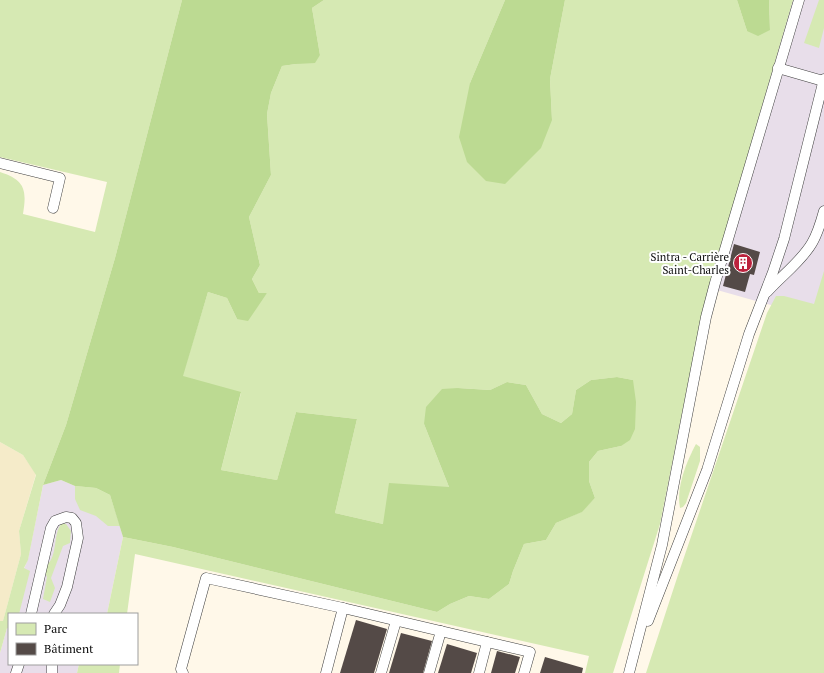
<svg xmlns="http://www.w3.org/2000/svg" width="824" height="673" viewBox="0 0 824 673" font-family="'PT Serif',serif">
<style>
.industrial{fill:#e8deea}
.farmland{fill:#f5ebc9}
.green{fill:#d6e9b3}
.forest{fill:#bcda92}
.building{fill:#544a47}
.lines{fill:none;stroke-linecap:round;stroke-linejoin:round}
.lane-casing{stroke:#3e3e3e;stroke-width:11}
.lane{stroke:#fff;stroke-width:10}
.labels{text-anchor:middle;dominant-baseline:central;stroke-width:4;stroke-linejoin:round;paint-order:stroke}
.poi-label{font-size:11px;fill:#0b0b0b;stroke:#fff;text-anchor:end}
</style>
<rect width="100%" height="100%" fill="#fff8e9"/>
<g class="industrial">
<path d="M793 0H824V320L710 288Z"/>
<path d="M61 480 75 486 115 510 123 537 107 614H9V664H79L77 673H0V653L8 624 3 621 28 559 43 485Z"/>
</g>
<path class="farmland" d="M0 442 23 455 36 474 19 531 21 554 3 621H0Z"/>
<g class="green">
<path d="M0 0H182L115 258 66 425 43 485 28 560 24 568 30 571 19 614H9V629L7 628 0 653V621H3L21 554 19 531 36 475 23 455 0 442V172C25 180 27 190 23 214L95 232 107 182 0 157Z"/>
<path d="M324 0H505L470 83 552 120 550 79 565 0H737L747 31 770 30 769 0H793L703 308 660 524 613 673H585L589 656 135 554 127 614H107L123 537 173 547 437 612 450 604 469 596 489 599 509 584 513 571 524 544 546 540 556 523 581 512 595 498 589 481V462L598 451 621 446 633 380 617 377 591 380 576 390 572 414 561 423 542 414 526 385 507 382 490 390 458 388 424 424 449 487 383 524 335 513 357 419 296 412 277 480 221 470 241 393 182 377 208 292 227 298 237 319 267 293H259L252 279 260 265 249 217 271 175 267 114 271 93 282 66 296 64 320 55 312 8Z"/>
<path d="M819 0H824V28L819 48 804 43Z"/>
<path d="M824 271V673H646L678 575 767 313 776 296H784L814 304Z"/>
<path d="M696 444 700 447V461L686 503 683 507 680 508C676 487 686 463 696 444Z"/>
<path d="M75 486 96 488 110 495 120 526H108L96 516 80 510 75 499Z"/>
<path d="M62 523 66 524 71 531 70 543 63 546 51 578 55 588 50 602 43 599 47 577 45 572 46 566C59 555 52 534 62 523Z"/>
<path d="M79 664H120L119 673H77Z"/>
</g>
<g class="forest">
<path d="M182 0H329H324L312 8 320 55 315 63 296 64 282 66 271 93 267 114 271 175 249 217 260 265 252 279 259 293H267L248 321 237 319 227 298 208 292 183 376 241 392 221 470 277 480 296 412 357 419 335 513 383 524 389 483 449 487 424 424 426 407 442 389 458 388 490 390 507 382 526 385 542 414 561 423 572 414 576 390 591 380 617 377 633 380 636 402 635 429 630 440 621 446 598 451 589 462V481L595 498 582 512 556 523 546 540 524 544 513 571 509 584 489 599 469 596 450 604 437 612 173 547 123 537 110 495 96 488 75 486 61 480 43 485 66 425 115 258Z"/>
<path d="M505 0H565L550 79 552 120 541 148 505 184 486 181 467 162 459 137 470 83Z"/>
<path d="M737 0H769L770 30 758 36 747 31Z"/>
</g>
<g class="building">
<path d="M734 244 760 252 754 275 750 274 745 292 723 286Z"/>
<path d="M356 620 387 629 374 673H340Z"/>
<path d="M401 633 432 641 423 673H389Z"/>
<path d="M447 644 477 653 471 673H438Z"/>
<path d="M497 651 520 657 515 673H491Z"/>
<path d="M545 657 583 668 582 673H540Z"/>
</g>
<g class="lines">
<g class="lane-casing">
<g id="lane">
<path d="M778 68 823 81"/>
<path d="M0 163 60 178 53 208"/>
<path d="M767 292C781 276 801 262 812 243 818 233 821 222 824 211"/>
<path d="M31 614 51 528 55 521 66 517 72 518 76 523 78 538 67 587 60 605 54 614"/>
<path d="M648 621 707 470 749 334 773 272 784 239 824 79"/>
<path d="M52 664V673"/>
<path d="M16 673 19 664"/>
<path d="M183 673 181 669 206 578 343 608"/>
<path d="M326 673 343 608 530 652 524 673"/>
<path d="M381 673 396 621"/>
<path d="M429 673 441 631"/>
<path d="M479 673 487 642"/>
<path d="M629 673 662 545 706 317 715 283 799 0"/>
</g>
</g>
<use href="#lane" class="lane"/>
</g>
<defs>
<g id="building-disc" transform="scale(1)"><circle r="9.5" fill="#bc223d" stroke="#fff"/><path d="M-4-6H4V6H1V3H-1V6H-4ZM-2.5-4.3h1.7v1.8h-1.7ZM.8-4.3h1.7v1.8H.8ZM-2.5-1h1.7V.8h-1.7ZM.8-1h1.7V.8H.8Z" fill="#fff"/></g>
</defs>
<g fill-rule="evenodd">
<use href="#building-disc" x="743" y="263"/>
</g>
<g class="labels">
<g class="poi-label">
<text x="729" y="257">Sintra - Carrière<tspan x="729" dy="13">Saint-Charles</tspan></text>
</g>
</g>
<rect x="8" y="613" width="130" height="52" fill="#ffffff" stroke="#9d9d9d"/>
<rect x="16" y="623" width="20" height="12" fill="#d6e9b3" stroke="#9d9d9d"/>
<text x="44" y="633" font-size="12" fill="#0b0b0b">Parc</text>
<rect x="16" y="643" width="20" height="12" fill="#544a47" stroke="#9d9d9d"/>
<text x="44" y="653" font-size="12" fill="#0b0b0b">Bâtiment</text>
</svg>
